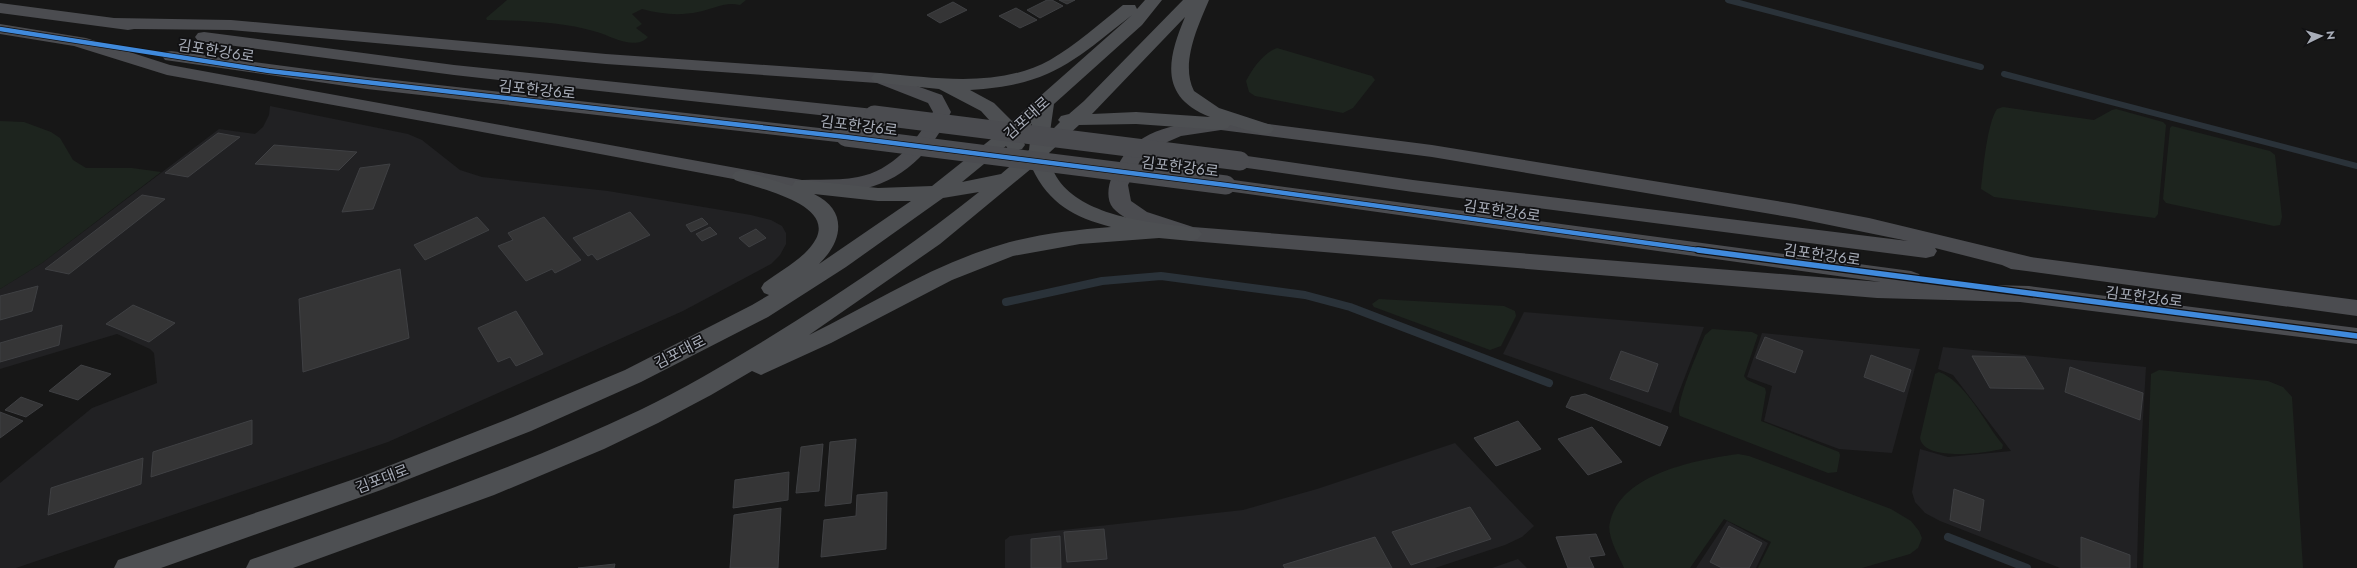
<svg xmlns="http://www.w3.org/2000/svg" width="2357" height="568" viewBox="0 0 2357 568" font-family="Jost,'Noto Sans KR',sans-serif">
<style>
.built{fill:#212123}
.green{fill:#1d241e}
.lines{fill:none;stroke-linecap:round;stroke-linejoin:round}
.stream-far1{stroke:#2a3239;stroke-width:6}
.stream{stroke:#2a3239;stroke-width:8}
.building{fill:#353536;stroke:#3f4043}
.minor{fill:#4b4c50;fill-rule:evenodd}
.major{fill:#4d4f52;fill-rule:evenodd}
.minor-bridge{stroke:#4b4c50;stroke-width:19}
.cycleway-far1-casing{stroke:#111113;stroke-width:6}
.cycleway-casing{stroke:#111113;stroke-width:8}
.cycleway-far1{stroke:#408adc;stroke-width:4.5}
.cycleway{stroke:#408adc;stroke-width:5.5}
.labels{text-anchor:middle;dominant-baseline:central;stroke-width:3.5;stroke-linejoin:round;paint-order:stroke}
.street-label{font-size:15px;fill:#a8adb8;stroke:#111113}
</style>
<rect width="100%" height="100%" fill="#171717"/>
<g class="built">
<path d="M270 106 408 134 422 140 460 170 482 177 608 191 751 215 771 220 782 226 786 233V244L780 255 771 264 683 311 388 442 16 568H0V483L92 408 157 383 154 353 150 349 117 334 0 369V289L42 263 219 129 255 134 263 127 269 115Z"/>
<path d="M1524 312 1704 327 1671 413 1503 354Z"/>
<path d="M1762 333 1920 349 1892 453 1839 449 1764 421 1772 386 1747 377Z"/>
<path d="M1943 347 2146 367 2139 487 2137 568H2060L1940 521 1925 513 1915 502 1912 492 1920 449 1948 457 2011 451 1953 375 1938 369Z"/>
<path d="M1455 443 1534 526 1522 537 1505 545 1435 568H1005V540L1010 536 1243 510 1317 489Z"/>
<path d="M1727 521 1768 543 1756 568H1696Z"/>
<path d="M1518 559 1527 568H1492Z"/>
</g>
<g class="green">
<path d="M507 0H746L740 5C725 1 713 9 698 12 679 16 661 14 642 9L632 14 642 24 636 28 648 37C635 51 611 36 597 32 560 21 525 21 487 20L486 18Z"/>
<path d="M1277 48 1372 76 1375 80 1353 108 1343 113 1255 96 1249 92 1246 81C1252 69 1264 52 1277 48Z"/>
<path d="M2003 107 2094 120 2112 110 2116 109 2163 122 2166 125 2158 214 2155 218 1994 197 1981 189C1983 171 1987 123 1997 109Z"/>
<path d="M0 121 24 122 51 132 60 138 73 160 86 168H132L161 172 42 263 0 289Z"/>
<path d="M2172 126 2270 151 2275 155 2282 217 2280 225 2274 226 2166 203 2163 199 2170 128Z"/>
<path d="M1379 299 1504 306 1515 311 1516 316 1501 346 1490 350 1374 307 1372 304Z"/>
<path d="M1712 329 1752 332 1758 335 1744 376 1747 380 1765 388 1766 392 1761 421 1839 452 1840 455 1837 472 1828 473 1680 416C1673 407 1700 347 1705 335Z"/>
<path d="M2159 370 2268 381 2283 387 2292 397 2303 568H2143L2151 374Z"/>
<path d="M1939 372C1963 380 1984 420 1999 440L2003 445 2002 449C1985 453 1924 462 1920 438L1935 374Z"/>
<path d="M1738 454 1749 456 1891 509 1911 521 1919 531 1922 538 1918 548 1910 554 1862 568H1758L1771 542 1724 519 1690 568H1624C1619 556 1606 535 1610 522 1621 473 1697 460 1738 454Z"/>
</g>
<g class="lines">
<g class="stream-far1">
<path d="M1728 0 1981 67"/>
<path d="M2004 74 2357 166"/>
</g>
<g class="stream">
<path d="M1006 302 1102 281 1161 276 1305 295 1350 307 1549 383"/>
<path d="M1948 537 2027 568"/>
</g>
</g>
<g class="building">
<path d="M1047 0H1052L1063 6 1040 18 1027 10Z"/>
<path d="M1059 0H1075L1067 4Z"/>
<path d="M953 2 967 10 940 23 927 15Z"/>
<path d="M1016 8 1037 20 1020 28 999 16Z"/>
<path d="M218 133 240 137 188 177 165 173Z"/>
<path d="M274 145 357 152 339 170 255 164Z"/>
<path d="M390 164 373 209 342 212 360 168Z"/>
<path d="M142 195 165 199 69 274 45 269Z"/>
<path d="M630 212 650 235 597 260 592 254 588 256 573 238Z"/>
<path d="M477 217 489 230 425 260 414 245Z"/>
<path d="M544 217 581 260 555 273 552 269 526 281 498 246 513 240 508 233Z"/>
<path d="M702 218 708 224 691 232 686 225Z"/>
<path d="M710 227 717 234 702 241 696 234Z"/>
<path d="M756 229 766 238 749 247 739 238Z"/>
<path d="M400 269 409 338 303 372 299 299Z"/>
<path d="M38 286 32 311 0 320V296Z"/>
<path d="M133 305 175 323 149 342 106 324Z"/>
<path d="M516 311 543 354 516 366 510 357 498 362 478 328Z"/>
<path d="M62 325 59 345 0 362V343Z"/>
<path d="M1765 337 1803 351 1795 373 1756 358Z"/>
<path d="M1621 351 1658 364 1648 392 1610 379Z"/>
<path d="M1871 355 1911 370 1904 392 1864 377Z"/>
<path d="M1972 356 2025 357 2044 389 1990 388Z"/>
<path d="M81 365 111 374 78 400 49 391Z"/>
<path d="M2070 367 2143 393 2140 420 2065 392Z"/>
<path d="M1585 394 1668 427 1660 446 1566 407 1571 397Z"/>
<path d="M21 397 43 405 26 417 5 410Z"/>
<path d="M0 412 23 421 0 438Z"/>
<path d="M252 420V444L151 477 153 452Z"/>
<path d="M1518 421 1541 449 1496 466 1474 438Z"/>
<path d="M1592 427 1622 462 1588 475 1558 439Z"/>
<path d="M856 439 851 503 825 506 830 442Z"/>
<path d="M823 444 819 491 796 493 801 447Z"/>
<path d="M143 458 141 484 48 515 51 488Z"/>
<path d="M789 472 788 500 733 508 735 480Z"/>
<path d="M1954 489 1984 500 1980 531 1950 520Z"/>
<path d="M887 492 886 549 821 557 824 520 856 516 857 495Z"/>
<path d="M1470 507 1491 539 1411 565 1392 532Z"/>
<path d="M781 508 778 568H730L734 515Z"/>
<path d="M1729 526 1762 543 1749 568H1722L1710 562Z"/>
<path d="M1104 529 1107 559 1067 562 1064 532Z"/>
<path d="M1596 534 1605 555 1589 557 1594 568H1568L1556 537Z"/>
<path d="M1060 536 1061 568H1031V539Z"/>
<path d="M1375 537 1392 568H1285L1283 565Z"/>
<path d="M2081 537 2130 555V568H2081Z"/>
<path d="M615 564 614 568H578Z"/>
</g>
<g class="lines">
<g class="minor">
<path d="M0 3 114 18 231 20 606 54 880 73 942 95 951 112C932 151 902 183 857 190 839 193 820 192 802 192L461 128 167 75 74 46 0 34V24L86 38 170 65 802 180C820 179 840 181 858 177 892 171 917 141 933 112L928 103 877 83 606 64 231 30 134 29 128 30 0 13Z"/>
<path d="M204 32 454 65 874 109 881 111 883 115 881 119 874 121 454 75 198 41 195 37 198 33Z"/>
<path d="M171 51 367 77 846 131 853 133 856 137 853 141 846 143 367 89 165 60 162 56 165 52Z"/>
<path d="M1221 118 1432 145 1795 204 1869 218 2031 257 2357 300V316L2011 269 2002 265 1935 248 1937 251 1934 256 1926 258 1413 192 1240 167 1233 165 1230 161 1233 157 1240 155 1413 180 1908 241 1795 218 1432 157 1221 130 1181 136 1158 146 1140 161 1128 185 1131 201 1147 212 1193 227 1881 282 1219 190 1216 185 1219 180 1226 179 1911 271 1919 274 1922 279 1919 283 2029 286 2357 328V344L2020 302 1877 298 1191 241C1169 235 1128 225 1113 208 1106 200 1108 185 1112 177 1116 170 1119 162 1124 155 1146 126 1188 123 1221 118Z"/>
</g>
<path class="major" d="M1145 0H1162L1142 25 1054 104 1050 132 1060 122 1058 120 1061 116 1069 114 1084 101 1183 0H1209C1198 26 1180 64 1194 91L1219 108 1271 125 1274 129 1271 133 1264 135 1230 125 1228 128 1221 130 1136 124 1079 125 1049 153C1053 201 1111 216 1150 222 1166 225 1183 225 1198 229L1202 234 1198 239 1191 241 1159 238 1080 244 1013 256 952 280 831 343 761 375 752 371 711 395 658 423 604 449 494 495 293 568H246L250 560C382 513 514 470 640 410 682 390 722 366 762 342 837 296 910 247 979 192L943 198 846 267 768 317 641 382 531 431 381 490 161 568H114L118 560 363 476 513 417 625 370 752 305 769 295 764 293 761 288 764 283C780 271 800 261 812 245 843 205 758 189 735 180L732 176 735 172 742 170 792 186 795 181 802 180 878 188 932 186 1000 132 981 111 939 89 880 83 874 82 871 78 874 74 880 73C936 78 999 88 1050 60 1076 45 1099 24 1123 5H1135L1137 9ZM1132 15 1012 121 994 103 970 90C1051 85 1072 62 1132 15ZM1185 17C1167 60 1159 97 1210 117L1136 112 1092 114ZM1032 124 1029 150 1001 174 962 182 1006 146 1008 149 1015 151 1022 149 1025 145 1020 134ZM1032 168C1049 204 1074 217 1111 227 1074 230 1036 234 1000 245 932 265 872 304 809 335L940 244ZM814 194 878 201H911L819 264C843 241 848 210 814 194Z"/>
<g class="minor-bridge">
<path d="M874 115 1240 161"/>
<path d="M846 137 1226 185"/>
</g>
<g class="cycleway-far1-casing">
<path id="cycleway-far1" d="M0 29 269 71 846 137 1226 185 1706 251"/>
</g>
<g class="cycleway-casing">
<path id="cycleway" d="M1698 250 2357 336"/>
</g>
<use href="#cycleway-far1" class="cycleway-far1"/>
<use href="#cycleway" class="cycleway"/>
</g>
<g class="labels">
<g class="street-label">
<text transform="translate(216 51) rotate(9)">김포한강6로</text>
<text transform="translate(537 90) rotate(6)">김포한강6로</text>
<text transform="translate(1027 118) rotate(-42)">김포대로</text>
<text transform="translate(859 126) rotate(7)">김포한강6로</text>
<text transform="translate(1180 167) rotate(7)">김포한강6로</text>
<text transform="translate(1502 211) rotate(8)">김포한강6로</text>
<text transform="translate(1822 255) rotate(8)">김포한강6로</text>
<text transform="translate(2144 297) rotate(7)">김포한강6로</text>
<text transform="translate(680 352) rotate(-27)">김포대로</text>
<text transform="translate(382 479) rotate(-21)">김포대로</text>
</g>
</g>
<g transform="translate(2321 36) rotate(85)" stroke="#111113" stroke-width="3" paint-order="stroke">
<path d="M0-3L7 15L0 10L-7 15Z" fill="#a8adb8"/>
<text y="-6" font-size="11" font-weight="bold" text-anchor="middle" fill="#a8adb8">N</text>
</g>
</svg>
